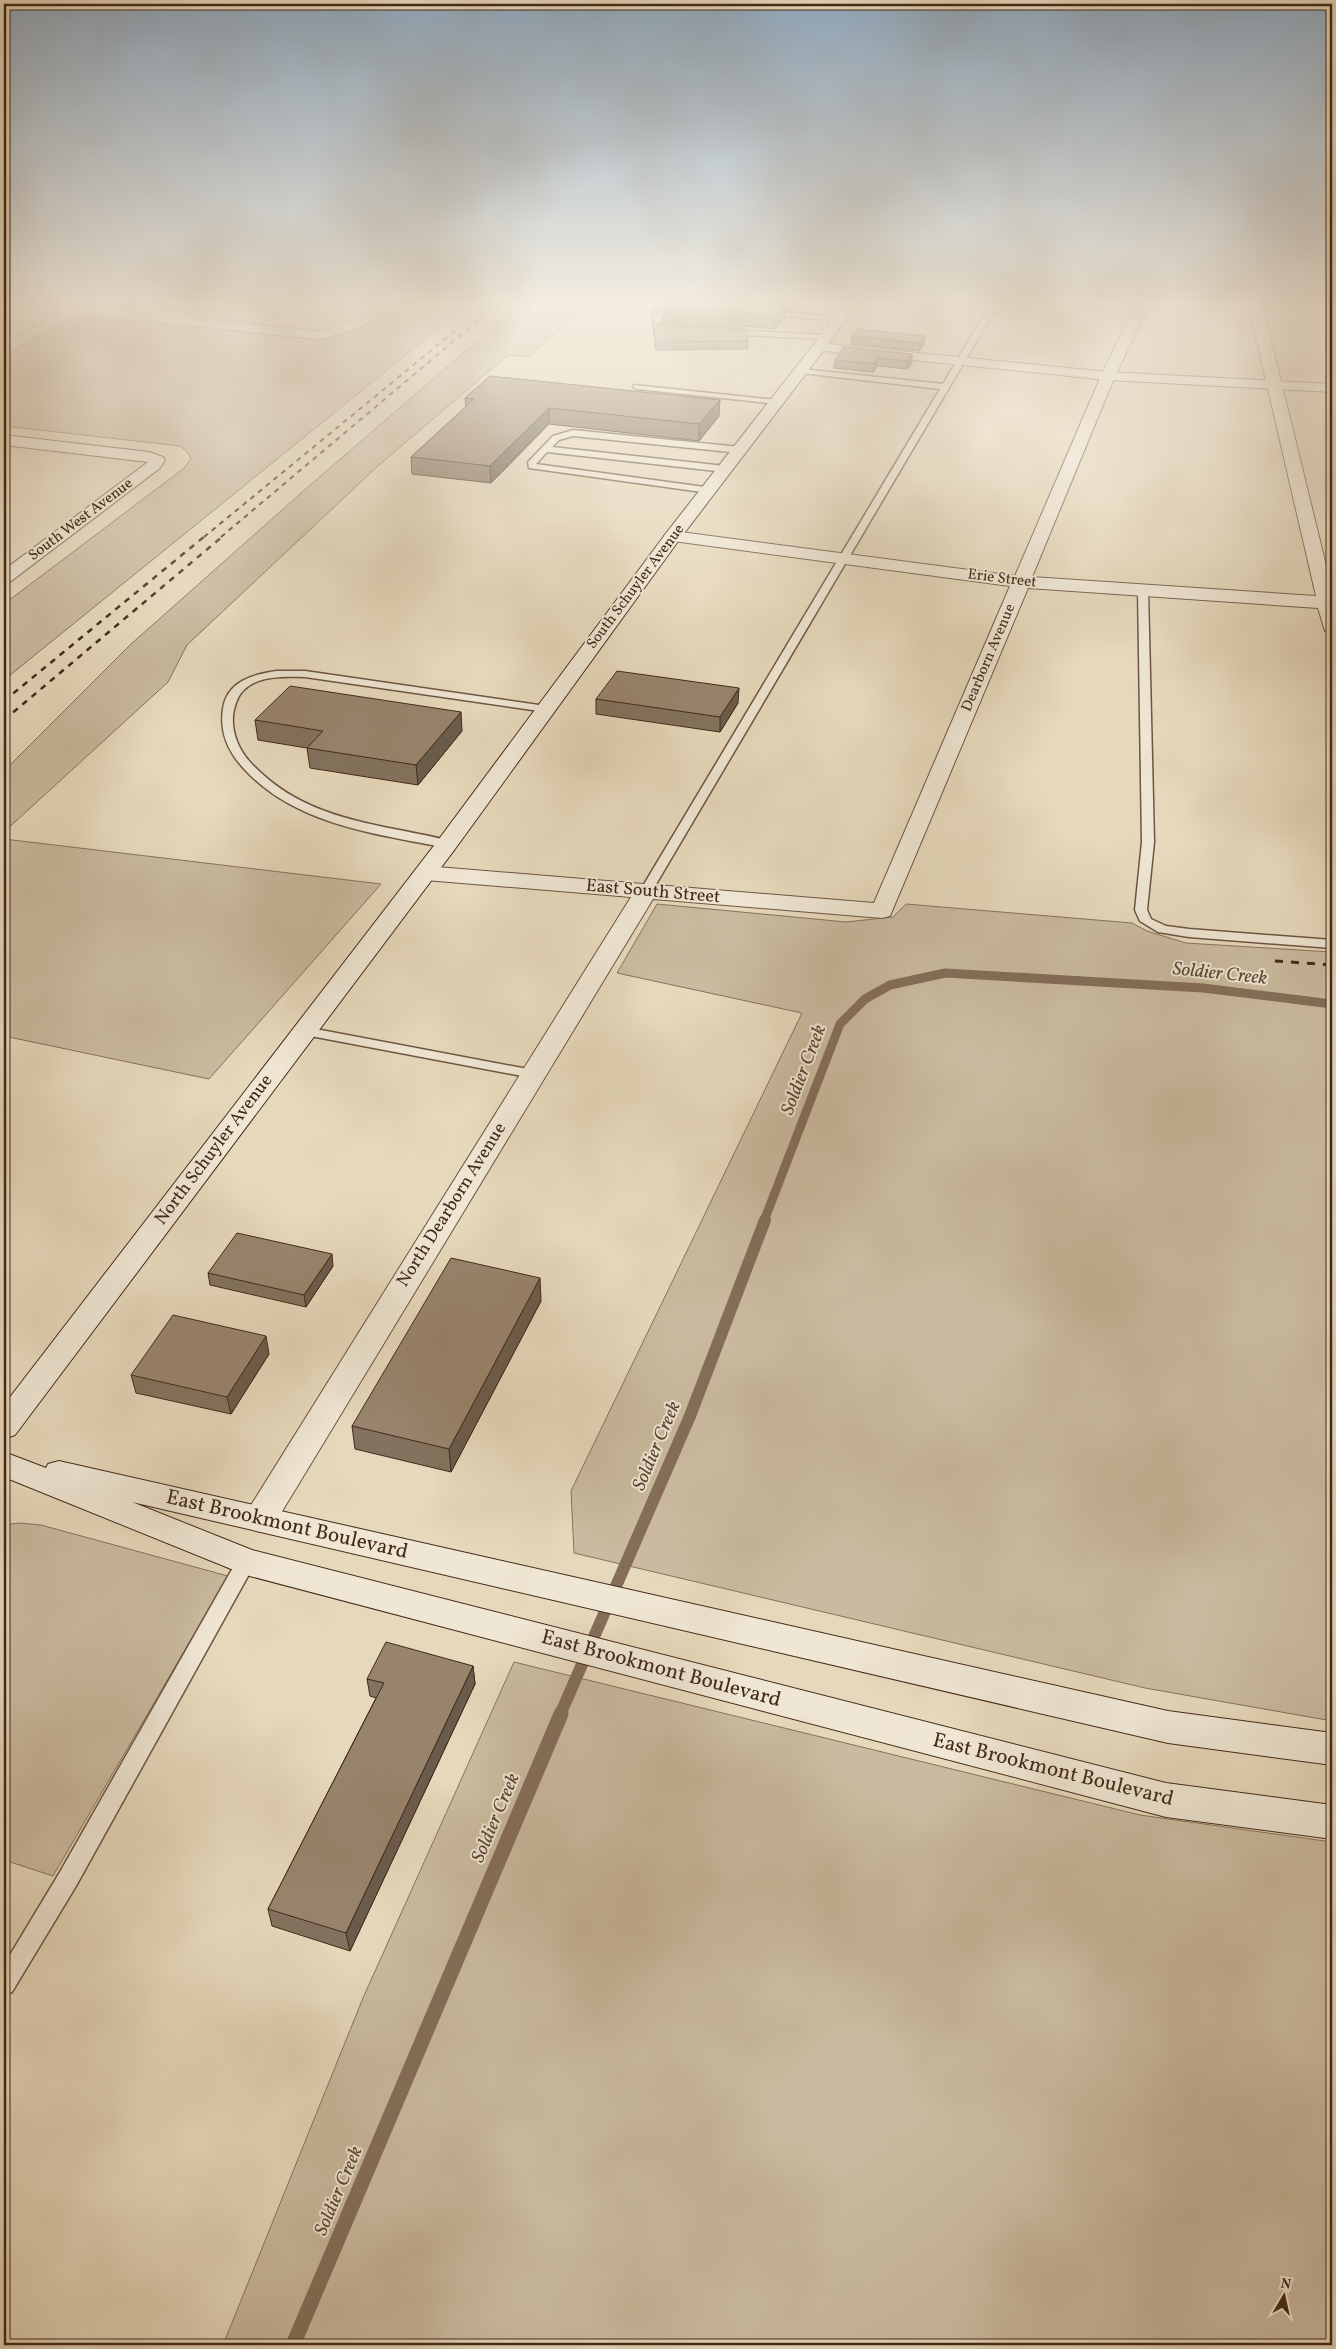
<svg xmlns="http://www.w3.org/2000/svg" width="1336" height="2349" viewBox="0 0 1336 2349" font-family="Vollkorn,serif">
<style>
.green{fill:#caba9f;stroke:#86725c}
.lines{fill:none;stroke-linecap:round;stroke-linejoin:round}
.stream-far2{stroke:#846e59;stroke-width:9}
.stream-far1{stroke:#846e59;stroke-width:12}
.stream{stroke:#846e59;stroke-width:15}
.service-casing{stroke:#6c5542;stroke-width:3}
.minor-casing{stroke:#6c5542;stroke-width:2}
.tertiary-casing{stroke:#6c5542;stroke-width:2}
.secondary-casing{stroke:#432919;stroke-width:2}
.service{fill:#efe6d3;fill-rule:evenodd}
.minor{fill:#efe6d3;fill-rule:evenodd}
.tertiary{fill:#efe6d3;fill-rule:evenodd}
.secondary{fill:#efe6d3;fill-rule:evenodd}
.rail-far2{stroke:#432919;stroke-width:2;stroke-dasharray:5 5;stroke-linecap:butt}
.rail-far1{stroke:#432919;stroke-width:2.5;stroke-dasharray:6 6;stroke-linecap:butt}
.rail{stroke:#432919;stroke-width:3;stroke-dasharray:8 8;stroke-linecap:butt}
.wall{fill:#83725e;stroke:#432919}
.shaded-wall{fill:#6a5c4c;stroke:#432919}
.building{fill:#98846d;stroke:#432919}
.labels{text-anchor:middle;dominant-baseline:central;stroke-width:4;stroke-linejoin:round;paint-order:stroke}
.far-street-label{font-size:15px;fill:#432919;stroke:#efe6d3}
.street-label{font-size:18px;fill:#432919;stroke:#efe6d3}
.water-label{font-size:19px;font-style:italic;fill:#5e4634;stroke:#efe6d3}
.near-street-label{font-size:21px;fill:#432919;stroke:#efe6d3}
</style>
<rect width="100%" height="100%" fill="#e6d8bb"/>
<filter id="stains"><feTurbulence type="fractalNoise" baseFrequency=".004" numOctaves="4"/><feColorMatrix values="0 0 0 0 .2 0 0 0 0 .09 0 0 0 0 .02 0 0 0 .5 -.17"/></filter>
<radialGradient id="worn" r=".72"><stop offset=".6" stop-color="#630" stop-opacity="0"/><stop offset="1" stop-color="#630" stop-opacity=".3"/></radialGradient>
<g class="green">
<path d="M390 303H470L4 680V604L183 469 191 459 188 453 180 446 4 426V358L70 319 92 315 308 338 345 334 363 324Z"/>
<path d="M521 303H587L529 357 508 355 379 465 187 645 168 682 4 832V771L130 645 308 487Z"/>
<path d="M4 839 381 884 209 1079 4 1036Z"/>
<path d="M657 904 846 922 893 917 906 904 1132 923 1147 931 1186 943 1332 952V1721L1145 1688 574 1553 571 1491 802 1013 617 973Z"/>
<path d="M19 1523 41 1525 228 1576 53 1876 4 1860V1525Z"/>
<path d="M514 1662 1140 1815 1332 1842V2345H223L363 1998Z"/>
</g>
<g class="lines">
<path class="stream-far2" d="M764 1221 840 1024 865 999 890 985 945 973 1203 988 1332 1004"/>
<path class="stream-far1" d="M560 1715 690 1416 765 1220"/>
<path class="stream" d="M293 2345 561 1714"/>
<g class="service-casing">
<g id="service">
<path d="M206 303H215L185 323H179V319Z"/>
<path d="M679 303 684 305 668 312 660 322 662 326 678 328V332L656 330 652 322C659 311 666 306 679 303Z"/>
<path d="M991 303H999L652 891 650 894H642L640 891 940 389 801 373 797 371 801 369 943 384Z"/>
<path d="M765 310 838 317 842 319 838 321 762 314 761 312Z"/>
<path d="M726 330 826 335 830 337 826 339 723 334V330Z"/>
<path d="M634 385 777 400 781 402 777 404 637 389 633 387Z"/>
<path d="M573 430 740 447 744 450 740 453 573 436 559 440 552 447 725 466 729 469 725 472 547 452 536 464 712 488 713 490 709 493 529 468 528 462 553 436Z"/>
<path d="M1143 587 1148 590 1154 842 1147 910 1151 919 1166 926 1189 929 1332 940V948L1189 937 1158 932 1140 921 1135 910 1142 842 1138 590Z"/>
<path d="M277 671H305L546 706 551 709 546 712 305 677C281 676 245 675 236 703 228 723 236 747 250 762 305 822 378 823 451 841L453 844 447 848C378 834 300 826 248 773 230 755 219 735 223 709 227 681 254 674 277 671Z"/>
<path d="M305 1027 533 1070 540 1074 533 1078 300 1034 298 1031Z"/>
<path d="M246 1555 253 1557 255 1562 253 1567 76 1886 12 1992 4 1995V1965L60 1872 239 1557Z"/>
</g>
</g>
<g class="minor-casing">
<g id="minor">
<path d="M4 303 77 304 83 307 318 331 334 328 349 322 375 303H390C373 325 344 335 318 339L76 314 4 354V344L60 312 10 307Z"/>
<path d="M1136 303H1150L1115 376 1032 577 1316 596 1248 303H1262L1332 590V633L1325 631 1318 608 1028 588 890 916 882 918 653 899 272 1528 260 1532 248 1528 243 1519 248 1510 631 897 425 880 417 878 414 873 417 868 425 866 874 903 1010 586 673 541 667 540 664 536 667 532 673 531 1015 576 1101 376Z"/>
<path d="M4 435 149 452 163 457 165 460 160 468 10 582 4 583V570L148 462 4 445Z"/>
</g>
</g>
<g class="tertiary-casing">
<path id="tertiary" d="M819 343 1108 372 1332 384V392L1108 380 814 350 812 347 814 344Z"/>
</g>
<g class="secondary-casing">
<g id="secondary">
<path d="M843 303H857L824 350 679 540 455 849 15 1435 4 1439V1405L439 839 667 532 814 344Z"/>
<path d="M4 1452 46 1468 48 1464 59 1461 1168 1711 1332 1733V1765L1168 1743 132 1502 252 1550 1166 1783 1332 1805V1839L1166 1817 246 1575 4 1477Z"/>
</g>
</g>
<use href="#service" class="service"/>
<use href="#minor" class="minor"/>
<use href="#tertiary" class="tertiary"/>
<use href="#secondary" class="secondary"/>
<g class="rail-far2">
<path d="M204 537 456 330"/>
<path d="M221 537 499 303"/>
</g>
<g class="rail-far1">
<path d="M4 701 205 536"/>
<path d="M4 720 223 536"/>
</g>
<path class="rail" d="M1275 961 1332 965"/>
</g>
<g class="wall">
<path d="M669 303H798L791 310H785V318L775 329 744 326 743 329 663 324 662 322V311Z"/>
<path d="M653 320 656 324 748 341V349L656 350 653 328Z"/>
<path d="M852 336 924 344 919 351 851 344Z"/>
<path d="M844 347 912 362 907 369 877 366 873 372 834 368 835 360Z"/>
<path d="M465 398 719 416 699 441 549 424 491 483 412 474 411 457 466 407Z"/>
<path d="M596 699 738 703 720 732 596 714Z"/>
<path d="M255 720 462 731 418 785 310 768 307 748 258 740Z"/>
<path d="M333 1266 306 1307 210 1285 208 1273Z"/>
<path d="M541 1301 451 1472 355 1449 352 1426Z"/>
<path d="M269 1354 231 1414 136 1393 131 1375Z"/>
<path d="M473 1666 475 1684 350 1951 272 1926 268 1909 376 1698 370 1696 367 1679Z"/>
</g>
<g class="shaded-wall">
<path d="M660 303V311L652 319V311Z"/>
<path d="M792 303H798L791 310Z"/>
<path d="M785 306V318L775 329 776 318Z"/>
<path d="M925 336 924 344 919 351 920 343Z"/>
<path d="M912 354V362L907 369V361Z"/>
<path d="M878 358 877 366 873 372 874 364Z"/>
<path d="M720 400 719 416 699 441V424Z"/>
<path d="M549 408V424L491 483 490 466Z"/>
<path d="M739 688 738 703 720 732V717Z"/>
<path d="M461 712 462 731 418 785 416 765Z"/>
<path d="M332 1254 333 1266 306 1307 304 1295Z"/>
<path d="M540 1278 541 1301 451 1472 449 1449Z"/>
<path d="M266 1336 269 1354 231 1414 227 1397Z"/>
<path d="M473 1666 475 1684 350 1951 346 1933Z"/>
</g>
<g class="building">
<path d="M651 303H659L652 311Z"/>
<path d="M669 303H754L785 306 776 318 743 314 744 317 663 313 662 311Z"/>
<path d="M653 320 656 324 670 326 746 329 748 341 656 342Z"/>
<path d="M858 329 925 336 920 343 852 336Z"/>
<path d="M844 347 912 354 907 361 878 358 874 364 835 360Z"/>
<path d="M490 376 720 400 699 424 549 408 490 466 411 457 474 399 465 398Z"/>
<path d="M617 671 739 688 720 717 596 699Z"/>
<path d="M290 686 461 712 416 765 307 748 323 731 255 720Z"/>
<path d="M237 1233 332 1254 304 1295 208 1273Z"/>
<path d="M451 1258 540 1278 449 1449 352 1426Z"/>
<path d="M173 1315 266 1336 227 1397 131 1375Z"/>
<path d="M386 1642 473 1666 346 1933 268 1909 384 1683 367 1679Z"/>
</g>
<linearGradient id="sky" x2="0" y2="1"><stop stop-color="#91aac0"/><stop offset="0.48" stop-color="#f4ede0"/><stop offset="1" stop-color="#f4ede0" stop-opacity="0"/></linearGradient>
<rect width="1336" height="632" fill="url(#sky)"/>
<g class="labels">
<g class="far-street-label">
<text transform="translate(81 520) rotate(-37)">South West Avenue</text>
<text transform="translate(1002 579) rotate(7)">Erie Street</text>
<text transform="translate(636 587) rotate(-53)">South Schuyler Avenue</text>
<text transform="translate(989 658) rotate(-67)">Dearborn Avenue</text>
</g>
<g class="street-label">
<text transform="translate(653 892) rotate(5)">East South Street</text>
<text transform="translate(214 1150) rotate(-53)">North Schuyler Avenue</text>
<text transform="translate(452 1205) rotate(-58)">North Dearborn Avenue</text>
</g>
<g class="water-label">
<text transform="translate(1220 974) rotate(6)">Soldier Creek</text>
<text transform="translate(804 1070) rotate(-69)">Soldier Creek</text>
<text transform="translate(657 1446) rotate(-67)">Soldier Creek</text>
<text transform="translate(496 1818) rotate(-67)">Soldier Creek</text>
<text transform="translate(339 2191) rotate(-67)">Soldier Creek</text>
</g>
<g class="near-street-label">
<text transform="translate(287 1525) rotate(13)">East Brookmont Boulevard</text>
<text transform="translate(661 1669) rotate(15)">East Brookmont Boulevard</text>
<text transform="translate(1053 1770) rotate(14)">East Brookmont Boulevard</text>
</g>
</g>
<rect width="1336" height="2349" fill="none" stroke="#e6d8bb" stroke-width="20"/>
<rect x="5" y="5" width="1326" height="2339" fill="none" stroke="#432919" stroke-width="2.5"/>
<rect x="10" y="10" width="1316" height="2329" fill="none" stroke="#432919"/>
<g transform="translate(1284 2296) rotate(9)" stroke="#efe6d3" stroke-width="4" paint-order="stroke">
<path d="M0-4L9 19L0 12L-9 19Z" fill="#432919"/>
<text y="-8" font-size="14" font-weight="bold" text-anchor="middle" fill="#432919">N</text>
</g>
<rect width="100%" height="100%" filter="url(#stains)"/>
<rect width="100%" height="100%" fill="url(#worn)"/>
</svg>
